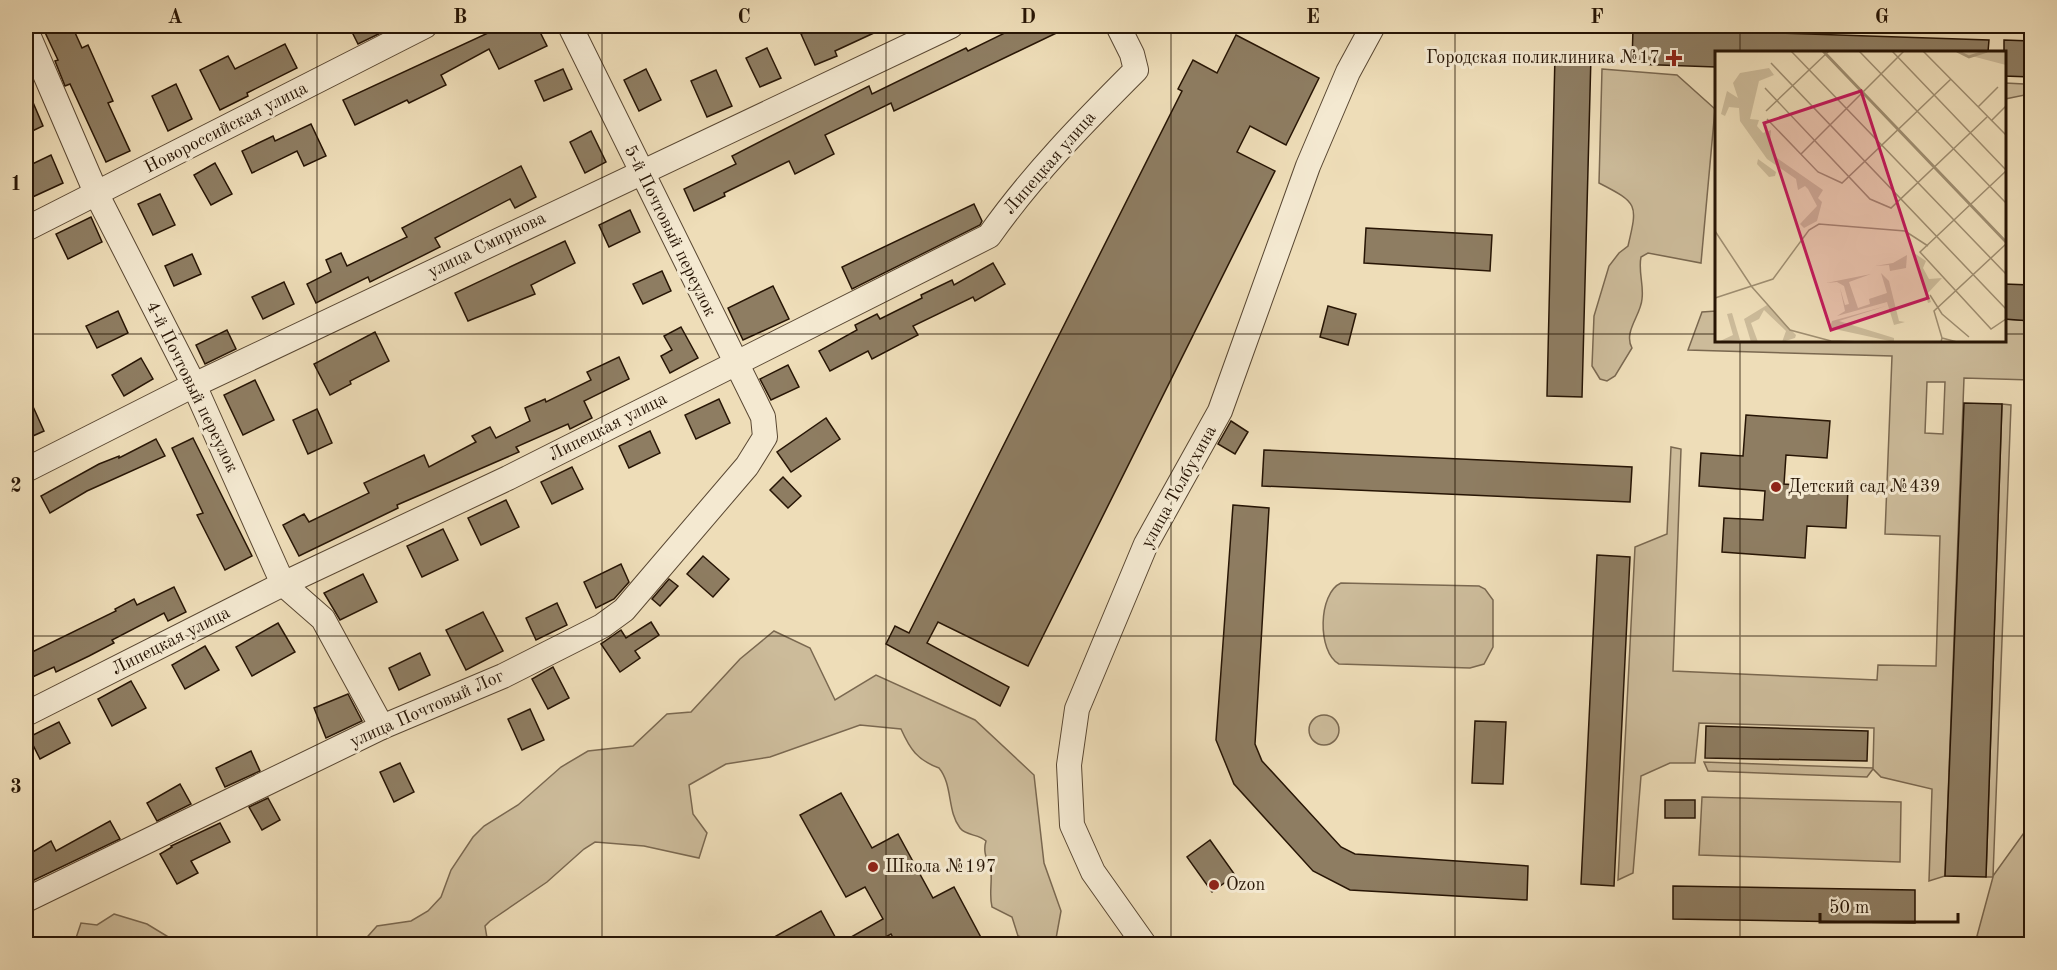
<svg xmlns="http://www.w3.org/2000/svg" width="2057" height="970" viewBox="0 0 2057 970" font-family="'Old Standard TT',serif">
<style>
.green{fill:#ccbb9a;stroke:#7a6850;stroke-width:1.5;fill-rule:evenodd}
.building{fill:#8e7d62;stroke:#271505;stroke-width:1.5}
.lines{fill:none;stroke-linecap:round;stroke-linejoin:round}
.minor-casing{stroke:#594732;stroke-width:26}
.minor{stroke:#f4e9d1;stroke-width:24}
.grid{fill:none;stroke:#271505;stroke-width:1.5;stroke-opacity:0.55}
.poi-dot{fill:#8f2418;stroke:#f4e9d1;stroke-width:2}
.labels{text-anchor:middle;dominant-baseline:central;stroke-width:6;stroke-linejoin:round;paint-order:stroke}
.poi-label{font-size:18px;fill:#271505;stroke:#f4e9d1;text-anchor:start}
.street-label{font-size:18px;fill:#271505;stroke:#f4e9d1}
.inset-river{fill:none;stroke:#aa997b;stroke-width:3}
.inset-road{fill:none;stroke:#9e8d70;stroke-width:1.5}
.view{fill:#c2185b;fill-opacity:0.15;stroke:#c2185b;stroke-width:3}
.inset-edge{fill:none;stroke:#271505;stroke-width:3}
.neatline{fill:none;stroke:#271505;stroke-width:2}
.grid-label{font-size:20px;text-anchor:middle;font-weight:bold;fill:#271505}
</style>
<rect width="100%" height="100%" fill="#eeddb8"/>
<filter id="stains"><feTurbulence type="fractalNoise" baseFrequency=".00333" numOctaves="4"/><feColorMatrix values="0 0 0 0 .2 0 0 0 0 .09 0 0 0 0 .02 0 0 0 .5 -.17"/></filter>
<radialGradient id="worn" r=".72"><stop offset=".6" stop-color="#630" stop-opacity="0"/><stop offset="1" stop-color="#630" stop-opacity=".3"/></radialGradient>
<g class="green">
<path d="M1602 69 1677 75 1715 109 1701 263 1648 253 1641 257C1638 271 1644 285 1642 299 1641 315 1623 332 1632 348L1615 376 1607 381 1600 379 1592 366 1594 316 1609 266 1619 253 1628 246C1638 204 1638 203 1599 183Z"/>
<path d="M2005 83 2024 84 2025 95 2005 99Z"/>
<path d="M1716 311V340H2004L2005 319 2031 321V380L1964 378 1945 876 1929 881 1932 789 1881 777 1873 769 1867 777 1708 771 1704 762 1873 768 1874 728 1699 723 1695 763H1670L1641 776 1633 873 1618 880 1635 547 1667 534 1671 447 1681 449 1673 671 1877 680 1878 665 1936 666 1940 536 1885 534 1892 356 1688 350 1702 312ZM1927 382H1945L1943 434 1925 433Z"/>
<path d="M2002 404 2011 405 1993 876 2031 823V944H1990L1977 936 1993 877H1986Z"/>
<path d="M1341 583 1479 586 1485 589 1493 600V647L1484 664 1470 668 1339 664C1317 652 1318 593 1341 583Z"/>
<path d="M774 631 810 648 835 700 876 675 975 720 1034 775 1044 863 1061 911 1055 944H1042L1018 936 1012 917 992 907C989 895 992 885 991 873 989 861 982 854 986 841 979 834 966 836 960 828 947 811 953 785 939 768 917 760 910 749 901 729L860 725 770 757 726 764 689 785 693 814 707 833 699 858 644 846 595 842 584 849 547 882 490 921 485 926 488 944H361L377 926 411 921 428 911 441 897 451 870 473 837 484 826 518 805 561 767 588 751 633 746 667 714 691 712 740 659Z"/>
<circle cx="1324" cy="730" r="15"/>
<path d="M1702 797 1901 802 1900 862 1699 855Z"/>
<path d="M114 914 147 924 180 944H74L81 923 97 925Z"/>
</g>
<g class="building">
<path d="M42 26H72L82 48 88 45 113 101 108 103 130 151 106 162 70 84 65 86 55 61 58 60Z"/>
<path d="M349 26H395L358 44Z"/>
<path d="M503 26H537L547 46 499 69 489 49 441 75 446 85 409 103 407 100 355 125 343 100Z"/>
<path d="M820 26H889L835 51 837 56 815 65 801 34Z"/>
<path d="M1019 26H1071L894 111 891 103 825 135 834 154 795 174 789 161 724 193 725 196 694 211 684 189 736 164 732 156 869 86 872 94 966 48 968 51Z"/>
<path d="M1633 28 1989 40 1988 52H1716V67L1632 64Z"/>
<path d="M1236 35 1319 78 1286 145 1250 126 1237 152 1275 171 1028 666 938 622 927 643 1009 687 1000 706 886 644 895 626 909 633 1182 91 1178 89 1193 60 1217 73Z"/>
<path d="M2004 40 2031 41V77L2004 76Z"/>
<path d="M285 44 297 68 247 93 248 96 220 110 200 70 228 56 235 69Z"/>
<path d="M767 48 781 78 760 87 746 58Z"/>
<path d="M1555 55H1591L1582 397 1547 396Z"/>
<path d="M563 69 572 89 544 101 535 81Z"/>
<path d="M646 69 661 100 639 111 624 80Z"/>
<path d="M716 70 732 106 707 117 691 81Z"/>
<path d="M176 84 192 119 168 131 152 96Z"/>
<path d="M26 86 43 126 26 134Z"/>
<path d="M311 124 326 156 304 166 297 151 252 173 242 151 273 136 275 141Z"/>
<path d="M591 131 606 162 585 173 570 142Z"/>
<path d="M51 155 63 183 26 200V167Z"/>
<path d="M215 163 232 194 211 205 194 175Z"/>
<path d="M521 166 536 197 515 208 510 199 435 238 440 247 370 282 368 277 316 303 307 284 331 272 326 260 341 253 347 266 407 237 402 228Z"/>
<path d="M160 194 175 225 153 235 138 204Z"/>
<path d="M974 204 982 221 980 225 852 289 842 267Z"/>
<path d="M630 210 640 232 609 247 599 225Z"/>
<path d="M91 217 102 242 68 259 56 234Z"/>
<path d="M1366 228 1492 235 1490 271 1364 263Z"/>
<path d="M565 241 575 263 531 285 535 294 468 321 455 293Z"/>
<path d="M192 254 201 274 174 286 165 266Z"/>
<path d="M993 263 1005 284 975 301 973 297 913 326 918 335 872 359 868 351 830 371 819 351 857 330 855 325 877 314 880 319 922 298 921 295 952 280 954 285Z"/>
<path d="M662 271 671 291 643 304 633 284Z"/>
<path d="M284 282 294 304 263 319 252 297Z"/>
<path d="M2004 284 2031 285V321L2004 319Z"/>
<path d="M773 286 789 319 743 340 728 308Z"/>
<path d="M1328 306 1356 314 1348 345 1320 337Z"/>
<path d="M118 311 128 333 97 348 86 326Z"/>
<path d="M681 327 698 358 670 373 661 356 672 350 664 336Z"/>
<path d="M227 330 236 349 205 364 196 345Z"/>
<path d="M375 332 389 361 350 381 351 384 330 395 314 364Z"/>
<path d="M619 357 629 379 584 401 592 418 570 429 568 424 516 447 519 452 397 505 398 508 299 556 283 525 304 514 309 522 369 493 364 483 424 455 429 467 476 442 472 436 490 427 496 438 530 421 525 408 545 399 546 402 591 380 587 372Z"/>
<path d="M141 358 153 379 124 396 112 375Z"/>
<path d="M788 365 799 387 771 400 760 379Z"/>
<path d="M255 380 274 420 243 435 224 395Z"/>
<path d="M26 391 44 431 26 439Z"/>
<path d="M719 399 730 423 696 439 685 415Z"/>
<path d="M1964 403 2002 404 1986 877 1945 876Z"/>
<path d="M317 409 332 443 308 454 293 420Z"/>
<path d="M1746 415 1830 421 1827 458 1786 455 1784 484 1848 489 1846 528 1807 526 1805 558 1722 552 1724 518 1763 520 1765 491 1699 486 1701 453 1743 456Z"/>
<path d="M826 418 840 439 791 472 777 452Z"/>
<path d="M1231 421 1248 432 1235 454 1218 444Z"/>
<path d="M650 431 660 453 629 468 619 446Z"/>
<path d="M193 438 252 556 225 570 197 515 203 513 172 448Z"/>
<path d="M156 439 165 456 87 491 50 513 41 496 99 464 119 456V458Z"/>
<path d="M1264 450 1632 467 1630 502 1262 486Z"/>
<path d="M572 467 583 489 552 504 541 482Z"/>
<path d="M783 477 801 496 788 508 770 490Z"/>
<path d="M506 500 519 527 481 545 468 518Z"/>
<path d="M1233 505 1269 508 1255 744 1262 761 1341 847 1355 854 1528 866 1527 900 1350 890 1313 871 1234 784 1216 740Z"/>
<path d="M443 529 458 560 422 577 407 546Z"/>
<path d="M1597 555 1630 557 1614 886 1581 884Z"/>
<path d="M703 556 729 579 713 597 687 574Z"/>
<path d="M621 564 629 582 614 599 596 608 584 582Z"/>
<path d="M363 574 377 602 340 620 324 593Z"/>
<path d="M669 579 678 586 660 606 652 599Z"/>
<path d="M174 587 186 612 168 621 164 613 112 640 114 643 89 656 56 672 54 667 26 680V655L116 611 115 609 134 599 137 605Z"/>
<path d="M557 603 567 625 536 640 526 618Z"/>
<path d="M483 612 503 651 466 670 446 630Z"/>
<path d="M651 622 659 635 635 651 640 658 620 672 601 644 621 630 626 638Z"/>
<path d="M278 623 295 652 252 676 236 647Z"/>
<path d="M205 646 219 670 185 689 172 665Z"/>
<path d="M420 653 430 675 399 690 389 668Z"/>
<path d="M553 667 569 698 548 709 532 679Z"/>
<path d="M131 681 146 708 112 726 98 699Z"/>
<path d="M348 694 362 721 326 738 314 708Z"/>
<path d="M530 709 544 740 522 750 508 719Z"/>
<path d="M1475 721 1506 722 1503 784 1472 783Z"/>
<path d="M59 722 70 743 40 759 29 737Z"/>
<path d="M1706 726 1868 731 1867 761 1705 758Z"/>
<path d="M251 751 260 771 225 787 216 768Z"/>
<path d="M400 763 414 792 394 802 380 772Z"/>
<path d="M180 784 191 804 157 821 147 803Z"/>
<path d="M841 793 872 848 898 834 933 898 954 887 985 945H931L927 937 913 945H897L891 934 871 945H760L821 911 839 944 883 919 865 887 846 897 800 815Z"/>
<path d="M268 798 280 820 262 830 249 807Z"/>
<rect x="1665" y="800" width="30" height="18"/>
<path d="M110 821 120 839 30 882 26 875V856L51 841 56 851Z"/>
<path d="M220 823 230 842 191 861 198 873 177 884 160 854 172 847 171 846Z"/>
<path d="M1210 840 1235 875 1212 892 1187 857Z"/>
<path d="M1673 886 1915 890V923L1673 919Z"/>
</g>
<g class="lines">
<g class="minor-casing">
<g id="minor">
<path d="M26 30 97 195 194 385 283 584 323 619 382 727"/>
<path d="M26 229 425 26"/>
<path d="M26 470 194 385 951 26"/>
<path d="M26 714 283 584 508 478 989 236C1033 174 1082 124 1136 70L1132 54 1118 26"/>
<path d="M26 900 382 727 503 676 602 626 624 610 747 466 765 437 763 417 570 26"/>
<path d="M1144 944 1093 872 1072 825 1069 765 1077 709 1146 544 1220 411 1308 166 1348 72 1373 26"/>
</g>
</g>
<use href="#minor" class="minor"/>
</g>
<path class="grid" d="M317 26V944M602 26V944M886 26V944M1171 26V944M1455 26V944M1740 26V52M26 334H1716M2004 334H2032M1740 340V944M26 636H2032"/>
<g class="poi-dot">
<path d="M1671 49h6v6h6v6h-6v6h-6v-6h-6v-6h6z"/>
<circle cx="1776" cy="487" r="6"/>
<circle cx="873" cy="867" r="6"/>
<circle cx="1214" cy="885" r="6"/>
</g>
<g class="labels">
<g class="poi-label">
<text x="1660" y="58" text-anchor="end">Городская поликлиника №17</text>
<text x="1788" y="487">Детский сад №439</text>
<text x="885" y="867">Школа №197</text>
<text x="1226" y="885">Ozon</text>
</g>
<g class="street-label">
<text transform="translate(226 128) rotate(-27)">Новороссийская улица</text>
<text transform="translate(1050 163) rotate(-49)">Липецкая улица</text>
<text transform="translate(670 231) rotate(64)">5-й Почтовый переулок</text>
<text transform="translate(487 245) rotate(-26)">улица Смирнова</text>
<text transform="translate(192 387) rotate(64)">4-й Почтовый переулок</text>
<text transform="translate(608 427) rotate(-27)">Липецкая улица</text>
<text transform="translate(1179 487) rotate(-61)">улица Толбухина</text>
<text transform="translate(171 641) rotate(-27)">Липецкая улица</text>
<text transform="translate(427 709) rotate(-24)">улица Почтовый Лог</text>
</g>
</g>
<g transform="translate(1715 51)">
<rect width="291" height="291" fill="#eeddb8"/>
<path d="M244 0H291V14L245 2ZM54 17 59 24 44 30 35 68 44 69 42 75 48 82 56 79 55 96 62 107 108 139 103 147 107 151 102 170 89 177 85 173 102 155 93 138 90 135 83 139 81 128 52 108 25 70 24 57 14 56 10 65 6 63 12 40 23 47 18 32 25 22ZM43 108 61 121 60 125 54 126 42 113ZM199 202 211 210 208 217 214 228 227 227 213 242 216 251 213 252ZM192 204 191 217 175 220 174 214 160 215 178 212ZM166 222 174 230 184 270 190 271 179 274 172 251 122 265 130 260 125 237 130 254 134 253 129 235 122 231 111 232 156 223 134 231 143 257 155 253 154 248 172 242ZM52 254 81 284 80 287 67 291 71 280 49 259 44 268 36 272 43 291H36L29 268ZM171 255 124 270 179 287V291L115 277 117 270ZM17 262 25 289 3 291 18 284 12 263Z" fill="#ccbb9a"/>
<path class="inset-river" d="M242 0 254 6 272 0"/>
<path class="inset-road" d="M76 0 291 223M107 0 291 192M109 0 291 190M144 0 291 152M177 0 291 119M208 0 291 84M56 12 291 258M50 37 155 148 176 157 272 66M263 56 283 36M51 60 114 0M52 68 103 121 127 132 236 28M276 70 291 55M86 103 189 0M291 120 205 201 276 278 291 268M0 180 37 236 75 279 116 290 148 291M215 244 227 263 254 286M0 247 58 228 94 179 104 173 190 180 213 195M227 287 219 260 291 193M226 291 227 287 242 291"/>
<path class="view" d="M146 40 213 247 116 279 49 72Z"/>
<rect width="291" height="291" class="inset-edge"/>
</g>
<rect width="2057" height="970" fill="none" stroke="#eeddb8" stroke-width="66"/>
<path d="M1820 913v9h138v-9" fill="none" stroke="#271505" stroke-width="3"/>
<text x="1829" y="913" font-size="18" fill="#271505" stroke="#f4e9d1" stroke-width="4.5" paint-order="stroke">50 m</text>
<rect x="33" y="33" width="1991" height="904" class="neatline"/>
<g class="grid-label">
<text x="175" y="23">A</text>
<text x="460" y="23">B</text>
<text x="744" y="23">C</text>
<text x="1028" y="23">D</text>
<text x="1313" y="23">E</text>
<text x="1597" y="23">F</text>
<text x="1882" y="23">G</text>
<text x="16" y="190">1</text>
<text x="16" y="492">2</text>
<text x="16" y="793">3</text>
</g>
<rect width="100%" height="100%" filter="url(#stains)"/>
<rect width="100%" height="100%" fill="url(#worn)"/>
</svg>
